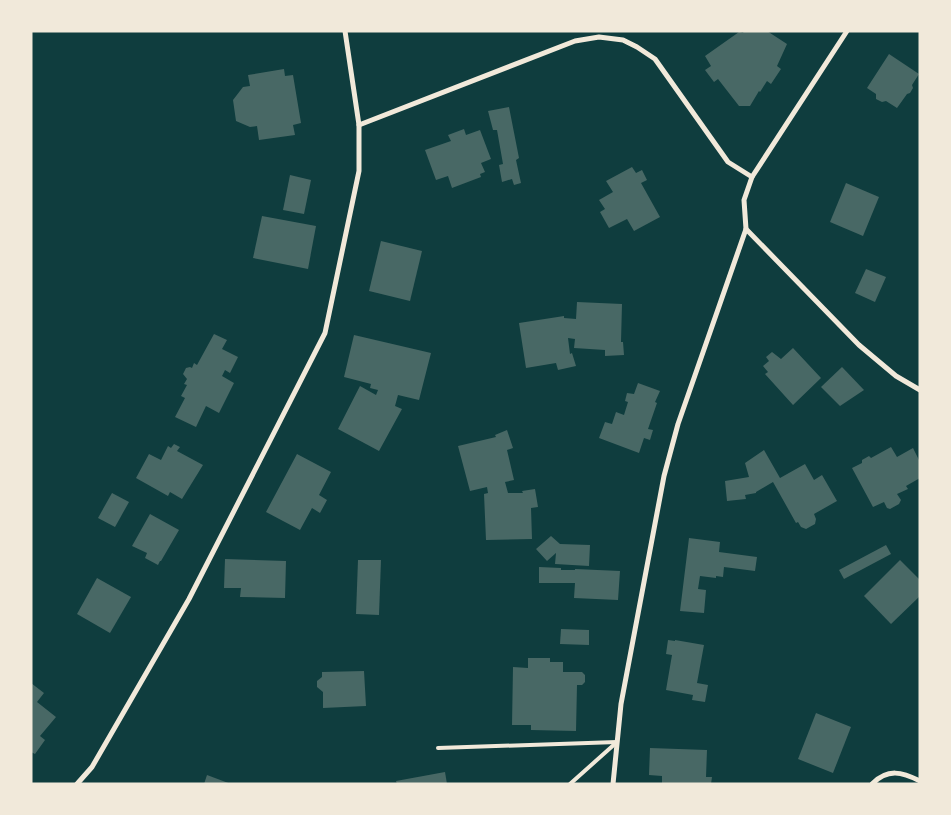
<svg xmlns="http://www.w3.org/2000/svg" width="951" height="815" viewBox="0 0 951 815" font-family="'Noto Serif',serif">
<style>
.building{fill:#486865}
.lines{fill:none;stroke-linecap:round;stroke-linejoin:round}
.service{stroke:#f1e9da;stroke-width:4}
.minor{stroke:#f1e9da;stroke-width:5}
</style>
<rect width="100%" height="100%" fill="#0f3d3e"/>
<g class="building">
<path d="M744 31H767L787 44 777 66 781 69 771 84 767 81 760 92 759 91 750 106H739L718 79 714 82 705 70 711 66 705 56 739 32 743 33Z"/>
<path d="M889 54 919 74 912 85 913 88 910 93 907 94 897 108 886 101 882 102 876 99V94L867 88Z"/>
<path d="M284 69 285 76 293 75 301 123 293 125 295 135 259 140 257 126 250 127 236 121 233 100 243 87 250 86 248 75Z"/>
<path d="M509 107 519 158 516 160 521 183 514 185 512 179 502 182 499 165 503 164 497 130H493L488 111Z"/>
<path d="M464 129 466 135 480 130 491 159 481 163 485 172 480 174 481 177 452 188 448 176 436 180 425 150 451 141 448 135Z"/>
<path d="M632 167 636 173 642 170 647 180 641 183 660 217 634 231 627 219 609 228 600 212 605 209 599 200 613 192 606 181Z"/>
<path d="M290 175 311 180 304 214 283 210Z"/>
<path d="M846 183 879 197 863 236 830 222Z"/>
<path d="M262 216 316 226 308 269 253 258Z"/>
<path d="M381 241 422 251 410 301 369 291Z"/>
<path d="M866 269 886 277 875 302 855 293Z"/>
<path d="M577 302 622 304 621 342H623L624 355 605 356V350L574 348 575 339 568 338 570 354 572 353 576 366 558 370 556 363 526 368 519 323 564 316V318L576 319Z"/>
<path d="M214 334 227 340 222 349 238 357 230 373 225 370 222 376 234 383 219 413 206 406 196 427 175 417 185 398 181 396 187 385 184 384 187 379 183 374 186 368 190 367 192 368 194 363 197 365Z"/>
<path d="M354 335 431 353 419 400 398 395 395 406 402 409 379 451 338 429 360 386 376 395 378 390 370 388 371 384 344 377Z"/>
<path d="M793 348 821 378 793 405 765 374 768 372 763 366 769 361 766 357 772 352 781 359Z"/>
<path d="M842 367 864 390 840 406 821 387Z"/>
<path d="M638 383 660 391 655 402 657 403 648 429 653 430 650 440 644 438 639 453 599 438 605 422 612 424 616 412 624 415 628 402 625 401 627 393 634 394Z"/>
<path d="M507 430 513 448 507 450 514 480 505 482 508 493H523L522 491 535 489 538 507 531 508 532 539 486 540 484 494 488 493 487 487 470 491 458 446 496 437 495 435Z"/>
<path d="M174 444 180 447 177 451 203 465 182 499 170 492 168 496 136 478 149 454 161 460 168 446 171 448Z"/>
<path d="M891 447 897 457 913 448 920 462V478L906 486 908 489 897 494 901 500 899 504 890 509 887 508 884 502 873 507 852 468 862 463V460L869 456 871 458Z"/>
<path d="M764 450 780 478 805 464 814 480 822 475 837 501 814 514 816 519 815 524 806 529 801 527 798 522 796 523 773 482 756 492V493L745 495 746 499 727 501 725 481 749 477 745 463Z"/>
<path d="M297 454 331 472 319 495 327 500 320 513 312 508 300 530 266 512Z"/>
<path d="M112 493 129 502 115 527 98 518Z"/>
<path d="M150 514 179 530 161 561H160L158 565 145 558 147 553 132 546Z"/>
<path d="M551 536 560 544 590 545 589 566 555 564 556 553 547 561 536 549Z"/>
<path d="M689 538 720 542 719 552 757 557 755 571 724 567 723 577 716 576V578L700 576 698 589 706 590 704 613 680 611Z"/>
<path d="M886 545 891 554 844 579 839 570Z"/>
<path d="M225 559 286 561 285 598 240 597 241 588H224Z"/>
<path d="M358 560H381L379 615 356 614Z"/>
<path d="M900 560 920 580V596L891 624 864 596Z"/>
<path d="M539 567 561 568V570H575V569L620 571 618 600 574 598 575 583H539Z"/>
<path d="M97 578 131 597 110 633 77 614Z"/>
<path d="M561 629 589 630V645L560 644Z"/>
<path d="M668 640 675 641V640L704 645 697 683 708 685 705 702 692 700 693 695 666 690 672 655 666 654Z"/>
<path d="M528 658H550V662H563V672H582L585 675V682L582 685H577L576 731 531 730V725H512L513 667 528 668Z"/>
<path d="M364 671 366 706 323 708V692L317 687V681L322 677V672Z"/>
<path d="M31 683 44 693 37 702 56 717 40 736 45 740 35 754 31 752Z"/>
<path d="M816 713 851 727 833 773 798 759Z"/>
<path d="M650 748 707 750 706 777H712L711 784H662V776L649 775Z"/>
<path d="M445 772 447 784H397L396 781Z"/>
<path d="M207 775 231 784H204Z"/>
</g>
<g class="lines">
<g class="service">
<path d="M438 748 617 742"/>
<path d="M570 784 617 742"/>
</g>
<g class="minor">
<path d="M359 125 575 41 599 37 623 40 637 47 655 59 728 162 752 177"/>
<path d="M746 229 859 345 896 376 920 390"/>
<path d="M77 784 92 767 189 599 325 333 359 171V125L345 31"/>
<path d="M613 784 621 704 664 476 678 424 746 229 744 200 752 177 847 31"/>
<path d="M872 784C888 768 902 772 920 781"/>
</g>
</g>
<rect width="951" height="815" fill="none" stroke="#f1e9da" stroke-width="65"/>
</svg>
